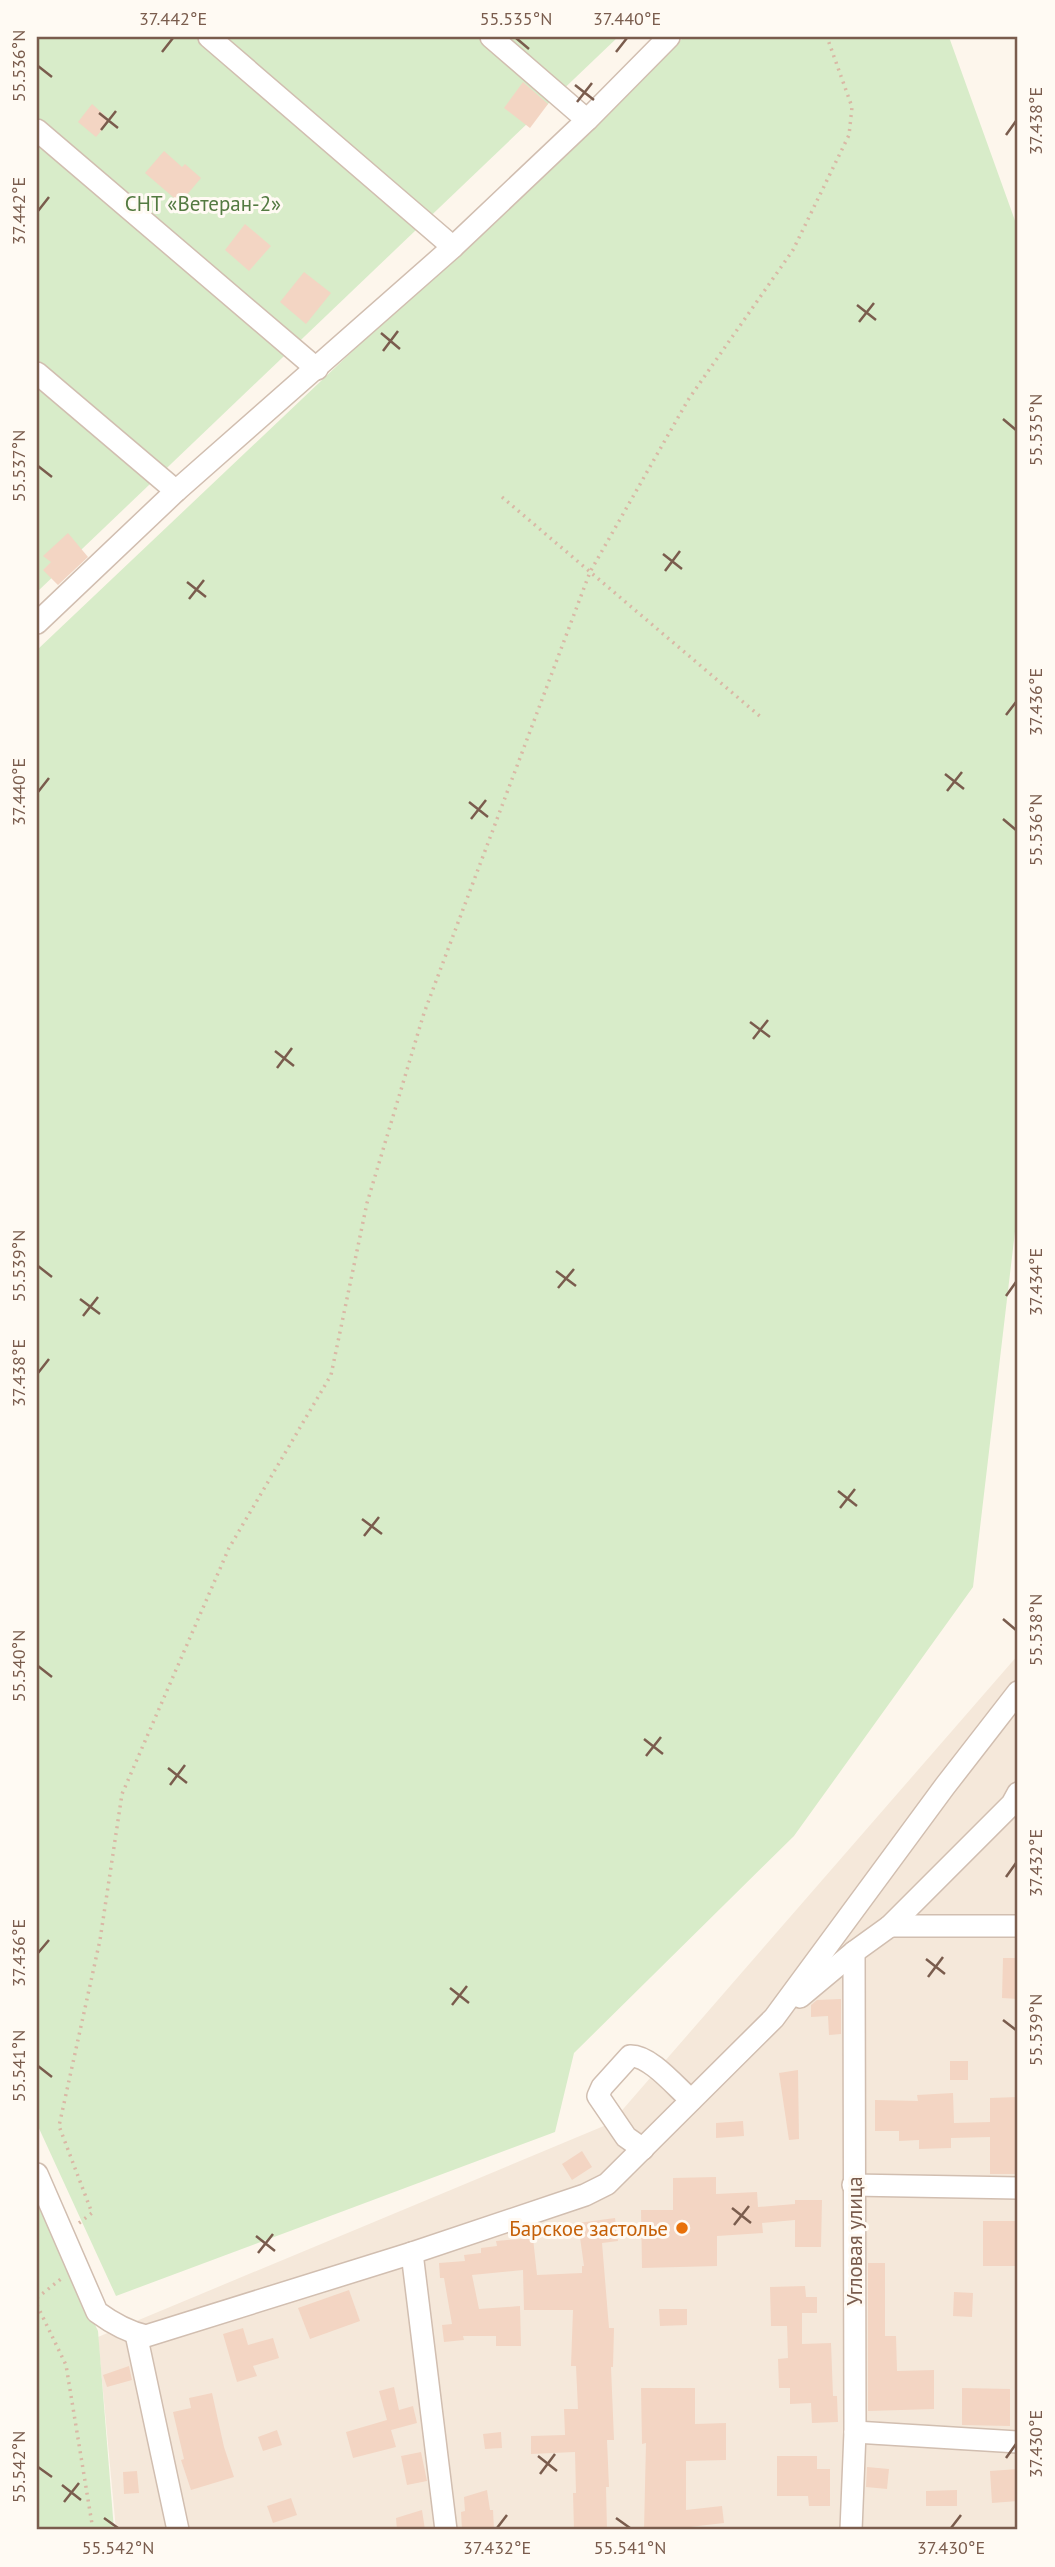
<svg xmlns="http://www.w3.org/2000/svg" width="1055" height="2567" viewBox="0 0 1055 2567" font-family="'PT Sans',sans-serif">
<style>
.residential{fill:#f5e8da}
.green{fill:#d8ecc9}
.building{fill:#f3d5c3}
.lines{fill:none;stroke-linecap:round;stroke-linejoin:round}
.minor-casing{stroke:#d1beb0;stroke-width:24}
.path{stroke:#d9b8a5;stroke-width:3.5;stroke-dasharray:2 5;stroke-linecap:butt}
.minor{stroke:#fff;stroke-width:21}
.ticks{fill:none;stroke:#7a5c4d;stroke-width:2.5}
.food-dot{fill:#e8710a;stroke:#fffaf3;stroke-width:2.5}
.labels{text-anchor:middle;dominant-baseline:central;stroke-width:6;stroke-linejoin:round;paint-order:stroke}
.park-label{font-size:21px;fill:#537a41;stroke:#fffaf3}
.food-label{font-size:21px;fill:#c56008;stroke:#fffaf3;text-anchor:end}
.street-label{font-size:21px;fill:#7a5c4d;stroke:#fffaf3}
.neatline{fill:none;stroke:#7a5c4d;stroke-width:2.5}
.ticks-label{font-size:18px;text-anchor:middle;fill:#7a5c4d}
</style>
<rect width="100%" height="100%" fill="#fdf6ec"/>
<path class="residential" d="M1018 1655V2530H116L98 2337 611 2123Z"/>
<g class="green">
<path d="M37 37H618L37 592Z"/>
<path d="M684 37H949L1018 229V1206L973 1587 794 1836 574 2053 555 2132 116 2296 37 2124V650Z"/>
<path d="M37 2203 98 2331 114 2530H37Z"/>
</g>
<g class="building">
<path d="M523 82 548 104 530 128 504 108Z"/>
<path d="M92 104 110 120 96 137 78 122Z"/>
<path d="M164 151 182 167 185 164 201 178 180 203 145 173Z"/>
<path d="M245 224 271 246 249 271 225 250Z"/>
<path d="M304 272 331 293 306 324 280 302Z"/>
<path d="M68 533 88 557 58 585 43 570 51 562 43 556Z"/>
<path d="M1003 1958H1018V1999L1002 1998Z"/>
<path d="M841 1999V2034L829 2035 828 2016 811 2017V2005L817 2000Z"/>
<rect x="950" y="2061" width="18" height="19"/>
<path d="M798 2070 799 2139 789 2140 779 2073Z"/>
<path d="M953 2093 954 2123 990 2122V2098L1018 2097V2174H990V2137L951 2138V2148L919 2149V2140L899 2141V2131H875V2100L918 2101 917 2095Z"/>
<path d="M743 2121 744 2136 716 2138V2123Z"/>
<path d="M582 2151 592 2167 572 2180 562 2164Z"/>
<path d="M716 2177V2194L757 2192 758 2207 795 2204V2200H822L821 2247H795V2220L762 2223 763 2233 717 2236V2266L642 2268 641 2210H673V2178Z"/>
<path d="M615 2218 618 2241 602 2243 609 2328H614L613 2367H611L614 2440H607L609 2487H606L607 2530H574L573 2493H576L575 2452 531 2454V2436L565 2435 564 2409H578L576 2366H571L573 2310H524L523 2270 472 2275 479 2309 520 2306 521 2346H496V2336H463L464 2340 444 2342 442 2325 452 2324 444 2278H440L439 2263 465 2261 464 2255 481 2253V2248L497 2246 496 2241 533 2238 537 2275 582 2273V2266H584L578 2223Z"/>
<rect x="983" y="2221" width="35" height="45"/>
<path d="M868 2263H885V2336H896L897 2371 934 2370V2409L868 2411Z"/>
<path d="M805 2286 806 2297H817V2313H802V2344L831 2343 833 2396H837L838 2422 812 2423 811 2403 790 2404V2388H779L778 2359 788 2358 787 2326H771L770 2287Z"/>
<path d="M349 2290 360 2321 310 2339 298 2308Z"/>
<path d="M954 2292 973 2293 972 2317 953 2316Z"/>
<path d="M659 2309H687V2325L660 2326Z"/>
<path d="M243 2328 248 2345 273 2338 279 2358 253 2366 257 2376 237 2382 223 2334Z"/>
<path d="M129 2366 132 2380 107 2387 103 2375Z"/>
<path d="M394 2387 399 2410 413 2406 417 2423 391 2430 396 2447 353 2458 346 2432 387 2420 379 2391Z"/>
<path d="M641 2388H695V2424L726 2423V2460L686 2461V2510L722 2506 724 2523 681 2528V2530H644L646 2443 642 2444Z"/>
<path d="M962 2388 1010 2389V2426L962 2425Z"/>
<path d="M212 2393 224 2447 234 2477 191 2490 181 2460 184 2459 173 2412 191 2408 189 2398Z"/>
<path d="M277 2430 282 2445 263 2451 258 2437Z"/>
<path d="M501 2432 502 2448 485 2449 483 2434Z"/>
<path d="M421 2452 427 2481 407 2485 401 2456Z"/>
<path d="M777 2456H817V2469H830V2506H809L808 2496H777Z"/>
<path d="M867 2467 889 2469 887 2489 866 2487Z"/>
<path d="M1018 2469V2501L992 2503 990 2471Z"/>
<path d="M137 2471 139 2493 124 2494 123 2472Z"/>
<path d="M487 2490 490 2510H493L494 2530H462L461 2512 465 2511 464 2497Z"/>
<path d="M957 2490V2506H926V2491Z"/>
<path d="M291 2498 297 2515 273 2523 267 2506Z"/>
<path d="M422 2510 425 2530H397L396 2518Z"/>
</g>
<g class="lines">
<g class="minor-casing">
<g id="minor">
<path d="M209 37 453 247"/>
<path d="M491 37 587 120"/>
<path d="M37 130 317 369"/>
<path d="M37 373 176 491"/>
<path d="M37 623 176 491 453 247 587 120 669 37"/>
<path d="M890 1926H1018"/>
<path d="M800 1997 854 1952 890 1926 1012 1804 1018 1793"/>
<path d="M643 2149 626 2137 598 2096 602 2087 630 2056C650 2055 676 2087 691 2100"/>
<path d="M37 2174 97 2312C112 2323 128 2332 146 2336L412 2253 585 2195 607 2184 774 2018 945 1786 1018 1692"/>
<path d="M853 2185 1018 2188"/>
<path d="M412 2253 446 2530"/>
<path d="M136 2334 178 2530"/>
<path d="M855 2432 1018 2442"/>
<path d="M851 2530 855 2432 854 1952"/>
</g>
</g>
<g class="path">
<path d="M502 497 762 718"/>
<path d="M79 2223 92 2213 59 2126 100 1940 122 1794 229 1548 331 1375 367 1203 424 1013 590 572 688 400 793 250 849 135 852 107 827 37"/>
<path d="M37 2298 62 2278"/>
<path d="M37 2305 66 2365 93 2530"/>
</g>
<use href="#minor" class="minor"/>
</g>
<path class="ticks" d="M516 38 529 49M162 52 173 38M616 52 627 38M38 66 52 77M575 85 594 100M577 102 592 83M99 113 118 128M101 130 116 111M1006 135 1016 121M38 211 49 197M857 305 876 320M859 322 874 303M381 333 400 349M383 351 398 331M1003 419 1016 430M38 466 52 477M663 554 682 569M665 571 680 551M187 582 206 597M189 599 204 580M1006 715 1016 702M945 774 964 789M947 791 962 772M38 792 49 778M469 802 488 817M471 819 486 800M1003 819 1016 830M750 1022 770 1037M753 1039 768 1020M275 1051 294 1066M277 1068 292 1048M38 1266 52 1277M556 1271 576 1286M558 1288 574 1269M1006 1296 1016 1282M80 1299 100 1314M83 1316 98 1297M38 1373 49 1359M838 1491 857 1506M840 1508 855 1489M362 1519 382 1534M364 1536 379 1517M1003 1619 1016 1630M38 1666 52 1677M644 1739 663 1754M646 1756 661 1737M168 1768 187 1783M170 1785 185 1765M1006 1877 1016 1863M38 1953 49 1940M926 1959 945 1974M928 1977 943 1957M450 1988 469 2003M452 2005 467 1986M1003 2020 1016 2030M38 2066 52 2077M732 2208 751 2223M734 2225 749 2206M256 2236 275 2251M258 2253 273 2234M538 2456 557 2471M1006 2458 1016 2444M38 2467 52 2477M540 2474 555 2454M62 2485 81 2500M64 2502 79 2483M104 2518 118 2528M616 2518 630 2528M497 2528 507 2515M951 2528 961 2515"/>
<circle class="food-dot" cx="682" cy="2228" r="7"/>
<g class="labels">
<g class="park-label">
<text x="203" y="203">СНТ «Ветеран-2»</text>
</g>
<g class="food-label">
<text x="668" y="2228">Барское застолье</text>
</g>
<g class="street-label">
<text transform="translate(854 2241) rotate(-90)">Угловая улица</text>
</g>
</g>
<rect width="1055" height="2567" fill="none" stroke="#fffaf3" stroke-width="77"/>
<rect x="38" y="38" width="978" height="2490" class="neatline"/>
<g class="ticks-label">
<text x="173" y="25">37.442°E</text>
<text x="516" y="25">55.535°N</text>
<text x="627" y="25">37.440°E</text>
<text transform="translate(19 66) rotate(-90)" y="6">55.536°N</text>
<text transform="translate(1036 121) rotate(-90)" y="6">37.438°E</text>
<text transform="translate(19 211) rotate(-90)" y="6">37.442°E</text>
<text transform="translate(1036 430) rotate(-90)" y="6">55.535°N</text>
<text transform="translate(19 466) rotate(-90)" y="6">55.537°N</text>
<text transform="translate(1036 702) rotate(-90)" y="6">37.436°E</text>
<text transform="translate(19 792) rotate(-90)" y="6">37.440°E</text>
<text transform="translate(1036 830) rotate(-90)" y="6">55.536°N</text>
<text transform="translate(19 1266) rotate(-90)" y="6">55.539°N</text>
<text transform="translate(1036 1282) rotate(-90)" y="6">37.434°E</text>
<text transform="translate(19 1373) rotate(-90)" y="6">37.438°E</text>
<text transform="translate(1036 1630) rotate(-90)" y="6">55.538°N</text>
<text transform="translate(19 1666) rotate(-90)" y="6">55.540°N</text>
<text transform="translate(1036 1863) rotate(-90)" y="6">37.432°E</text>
<text transform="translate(19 1953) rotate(-90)" y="6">37.436°E</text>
<text transform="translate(1036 2030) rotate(-90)" y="6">55.539°N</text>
<text transform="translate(19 2066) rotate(-90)" y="6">55.541°N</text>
<text transform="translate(1036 2444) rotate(-90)" y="6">37.430°E</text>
<text transform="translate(19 2467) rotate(-90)" y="6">55.542°N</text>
<text x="118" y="2554">55.542°N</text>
<text x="497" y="2554">37.432°E</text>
<text x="630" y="2554">55.541°N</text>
<text x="951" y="2554">37.430°E</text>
</g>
</svg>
